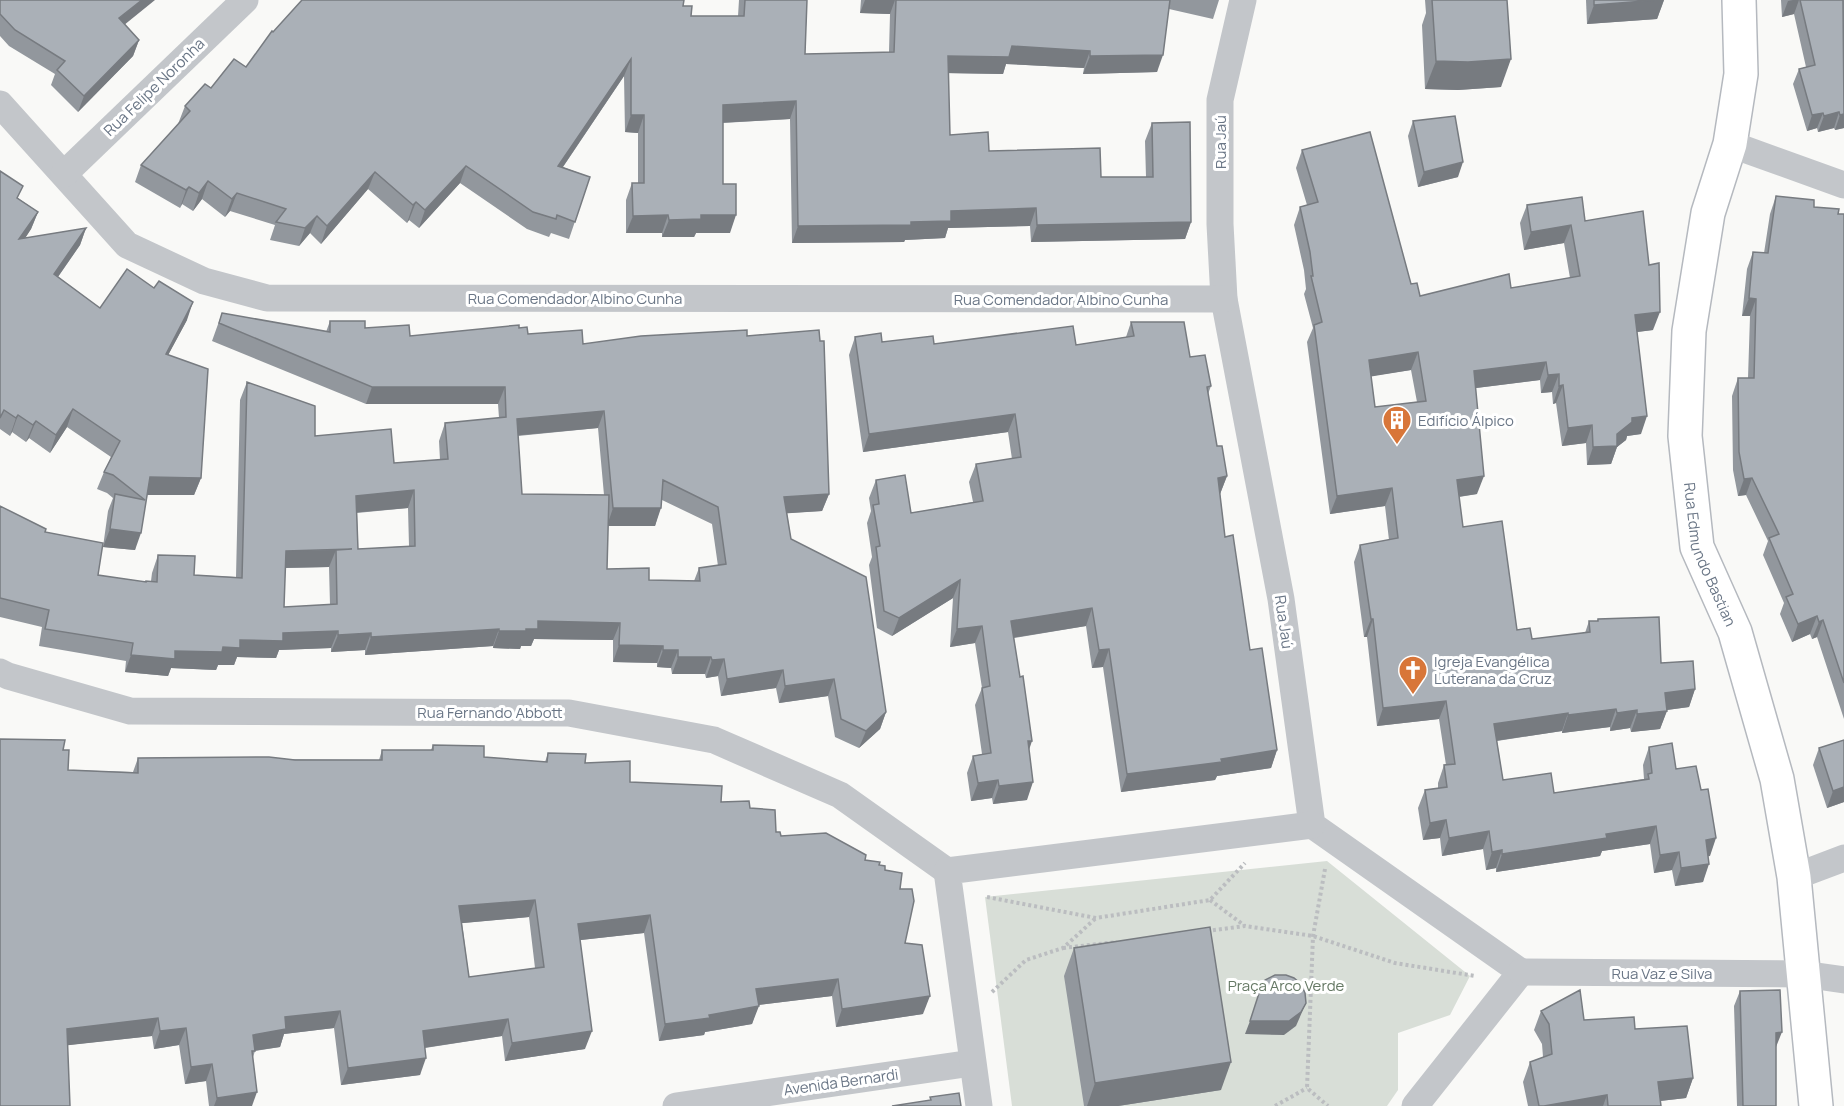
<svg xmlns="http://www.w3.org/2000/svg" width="1844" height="1106" viewBox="0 0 1844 1106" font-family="Manrope,sans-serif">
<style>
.green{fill:#d8ded7}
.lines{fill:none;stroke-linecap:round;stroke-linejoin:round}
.secondary-casing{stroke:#b5b9bf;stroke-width:36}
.path{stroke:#bbbdc0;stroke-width:4;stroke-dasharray:3 3;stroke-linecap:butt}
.street{stroke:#c3c6ca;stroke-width:27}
.secondary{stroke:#fff;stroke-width:33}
.wall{fill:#92979d;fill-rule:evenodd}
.shaded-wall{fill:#777b80}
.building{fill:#aab0b7;stroke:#777b80;stroke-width:1.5;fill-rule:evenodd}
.labels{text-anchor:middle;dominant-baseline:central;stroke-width:6;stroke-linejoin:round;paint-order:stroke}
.street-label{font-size:15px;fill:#6a7686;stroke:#fff}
.poi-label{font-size:15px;fill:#6a7686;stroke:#fff;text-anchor:start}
.park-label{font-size:15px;fill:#667965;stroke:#fff}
</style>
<rect width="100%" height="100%" fill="#f9f9f7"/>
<path class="green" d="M1327 861 1470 976 1450 1015 1398 1033V1090L1387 1106H1012L985 897Z"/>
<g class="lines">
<g class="secondary-casing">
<g id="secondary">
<path id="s1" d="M1739 0 1741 74 1730 144 1708 213 1689 331 1685 436 1697 547 1735 632 1777 779 1794 877 1816 1106"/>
</g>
</g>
<g class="path">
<path d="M1325 869 1313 936 1307 1088 1328 1106"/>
<path d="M987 897 1096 918 1210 900 1245 863"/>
<path d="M1210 900 1245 926"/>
<path d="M1207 931 1245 926 1313 936 1395 963 1475 976"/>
<path d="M1063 948 1117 942"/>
<path d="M992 992 1026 960 1063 948 1096 918"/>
<path d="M1275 1106 1307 1088"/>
</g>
<g class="street">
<path d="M1243 0 1220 100V224L1224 299 1281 599 1312 825 1521 972 1415 1106"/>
<path d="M0 104 127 245 204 281 267 298 1224 299"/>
<path d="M1730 144 1844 185"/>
<path d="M64 174 245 0"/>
<path d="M0 672 8 676 130 711 569 713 714 740 840 795 947 871"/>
<path d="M1794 877 1844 858"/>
<path d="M1521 972 1803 974 1844 980"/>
<path d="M676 1106 972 1063"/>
<path d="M979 1106 947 871 1312 825"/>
</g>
<use href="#secondary" class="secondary"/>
</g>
<g class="wall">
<path d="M0 0 125 25 139 40 133 56 78 112 51 85 55 74 9 46 0 36Z"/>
<path d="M739 0H807L805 54 889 52 890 14 860 13 861 0H1219L1213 19 1169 9 1157 72 1083 74 1084 68 1006 64 1003 74 948 73 950 135 989 151 1101 177H1146L1145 141 1152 123 1191 222 1185 239 1031 242 1030 226 948 228 945 238 905 240 904 242 792 243 790 119 723 123V184L730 233H696L694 237H662V233H626V200L632 183H638V133L625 132 624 76 563 167 590 177 569 239 551 233 549 237 527 229 460 183 419 228 409 220 407 223 368 189 321 244 310 233 299 246 270 240 275 225 230 211 225 217 202 199 193 211 182 204 180 208 135 182 141 165 178 124 185 106 211 88 246 67 273 32 683 6 691 16H738Z"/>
<path d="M1425 0H1507L1501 87 1458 90 1425 89 1422 25 1426 13Z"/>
<path d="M1586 0H1664L1657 19 1587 24Z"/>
<path d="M1781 0H1844V128L1835 130 1834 128 1818 132 1817 128 1807 131 1793 84 1799 69 1806 67 1794 14 1782 17Z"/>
<path d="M1413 121 1458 177 1418 187 1408 136Z"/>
<path d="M1302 150 1420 296 1511 288 1570 278 1564 243 1524 250 1520 223 1527 205 1585 221 1653 330 1637 332 1641 434 1627 436 1626 440 1617 447 1611 464 1587 465 1586 443 1562 446 1556 403 1553 404 1552 392 1541 393 1540 380 1476 388 1477 494 1459 497 1463 527 1517 630 1532 639 1585 633 1589 621H1597L1598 619 1661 663 1695 689 1689 707 1667 710 1660 729 1631 732 1630 728 1610 731V727L1562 733V731L1497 741 1503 780 1554 793 1644 779 1643 765 1649 747 1676 769 1710 856H1708L1703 882 1675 886 1672 870 1654 873 1650 844 1602 851 1600 856 1496 872V868L1486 870 1483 849 1442 856 1440 838 1423 840 1418 808 1425 790 1438 788V783L1444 765H1446L1439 719 1377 726 1367 637H1364L1354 562 1360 545 1389 540 1385 506 1330 514 1307 342 1313 328 1304 294 1306 289 1304 270 1294 225 1300 207 1307 205 1296 168ZM1411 370 1417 402 1375 407 1371 376Z"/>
<path d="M0 171 18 198 38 212 31 229 25 238 86 228 80 245 58 277 100 308 187 320 168 355 201 478 194 495H147L135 550 103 547 108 511 113 498 107 493 97 489 104 472 111 457 67 427 50 453 29 438 26 442 12 432 10 436 0 429Z"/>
<path d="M1776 196 1814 207 1838 214H1844V719L1817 637 1812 639 1810 634 1792 642 1780 614 1784 603 1763 555 1768 541 1746 495 1738 496 1733 470 1732 396 1738 378H1748L1750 316H1742L1747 269 1753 252 1764 253 1770 214Z"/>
<path d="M222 313 326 332 330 321 365 328 410 336 519 328 528 334 583 344 747 336 829 494 822 511 787 513 791 539 886 712 880 729 859 748 835 737 828 696 779 703 776 688 721 696 718 676 706 678 705 674H672L671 668 657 667V663L613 662V640L534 639 531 646H521L520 649 493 648V646L365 655V650L331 652V648L279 650 276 658 237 657 234 665H218L216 670 171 668 168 676 125 672 126 661 39 646 42 627 0 617V506L45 532 98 575 145 582 151 581 152 573 158 555 194 575 236 577 240 400 247 382 315 436 394 463 440 460 439 441 445 423 499 418 498 404H366L212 341ZM598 428 604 495 522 494 518 436ZM662 500 712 524 718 566 699 568 694 581 649 580 607 569 608 526H655ZM408 508 409 546 358 549 357 513ZM329 567 330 605 284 607 285 568Z"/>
<path d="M1131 322 1190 357 1211 386 1208 394 1217 446 1227 476 1220 494 1225 537 1250 650 1277 750 1271 768 1217 776 1215 780 1121 792 1103 667 1092 668 1086 626 1014 638 1029 750 1027 800 993 804 992 798 971 801 967 773 973 756 982 754 975 705 982 688 975 643 950 647 953 598 892 636 877 628 869 565 872 557 867 523 871 511 869 498 876 480 911 513 973 502 969 482 976 464 1012 459 1008 432 863 452 849 355 855 337 882 342 934 344 1076 345 1126 337Z"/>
<path d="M433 745 484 757 545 762 548 753 585 763 630 782 750 808 781 836 865 860 879 865 885 870 900 889 905 943 923 1014 836 1027 832 996 758 1005 752 1024 705 1032 704 1035 659 1041 644 933 580 940 585 1049 505 1061 502 1036 425 1048 420 1075 341 1085 334 1028 284 1034 280 1047 255 1051 253 1057 252 1106H209L206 1081 185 1084 179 1045 154 1049 152 1036 68 1045 0 1106 63 750 68 770 133 772 138 758 379 760 382 750H431ZM529 917 535 968 469 977 462 923Z"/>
<path d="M1819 748 1844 802 1827 808 1813 765Z"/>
<path d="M1074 948 1221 1090 1118 1106H1084L1064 976Z"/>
<path d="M1740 991 1776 1047V1106H1737L1734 1006Z"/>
<path d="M1541 1011 1584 1020 1635 1029 1693 1078 1686 1098 1660 1101 1661 1106H1528L1523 1082 1530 1062 1543 1057 1542 1044 1534 1030Z"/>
</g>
<g class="shaded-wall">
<path d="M142 0H155L113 34 119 18Z"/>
<path d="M865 0H895L890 14 860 13Z"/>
<path d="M1657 0H1664L1657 19 1587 24 1594 5Z"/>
<path d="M1793 0H1799L1794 14 1782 17 1788 1Z"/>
<path d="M139 40 133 56 78 112 84 96Z"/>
<path d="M1012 46 1090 51 1084 68 1006 64 1003 74 942 73 948 56Z"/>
<path d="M1163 55 1157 72 1083 74 1090 56Z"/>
<path d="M631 59 624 76 552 183 558 166Z"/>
<path d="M1511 59 1501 87 1458 90 1425 89 1436 61Z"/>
<path d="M796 101 790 119 716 123 723 105Z"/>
<path d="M1839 112 1834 128 1818 132 1824 116Z"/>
<path d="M1823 113 1817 128 1807 131 1812 115Z"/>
<path d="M1844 114V128L1835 130 1840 115Z"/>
<path d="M631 115H644L638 133 625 132Z"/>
<path d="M1463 162 1458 177 1418 187 1424 172Z"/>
<path d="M466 166 460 183 419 228 425 210Z"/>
<path d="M375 172 368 189 321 244 327 226Z"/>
<path d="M208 181 202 199 193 211 199 193Z"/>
<path d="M189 187 182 204 180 208 186 190Z"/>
<path d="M237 193 230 211 225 217 232 199Z"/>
<path d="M416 202 409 220 407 223 413 205Z"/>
<path d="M1036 208 1030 226 948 228 945 238 905 240 904 242 792 243 798 226 911 222 951 211Z"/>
<path d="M38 212 31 229 13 257 19 239Z"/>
<path d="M668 215 662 233H626L633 216Z"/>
<path d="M701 215H736L730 233H696L694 237H662L669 220Z"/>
<path d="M317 216 310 233 299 246 305 228Z"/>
<path d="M1191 222 1185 239 1031 242 1037 225Z"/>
<path d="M1571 225 1564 243 1524 250 1531 232Z"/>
<path d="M86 228 80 245 48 291 54 274Z"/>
<path d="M1749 298 1756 299 1750 316H1742Z"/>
<path d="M193 302 187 320 159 372 166 354Z"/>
<path d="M1660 312 1653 330 1629 333 1635 315Z"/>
<path d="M1418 352 1411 370 1362 378 1369 360Z"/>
<path d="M1546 362 1540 380 1468 389 1474 371Z"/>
<path d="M1559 374 1552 392 1541 393 1548 375Z"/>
<path d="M1563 385 1556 403 1553 404 1559 386Z"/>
<path d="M372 387H505L498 404H366Z"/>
<path d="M73 409 67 427 50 453 56 435Z"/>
<path d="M604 411 598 428 511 436 517 419Z"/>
<path d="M1015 414 1008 432 863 452 869 434Z"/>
<path d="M18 415 12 432 10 436 16 418Z"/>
<path d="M1647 416 1641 434 1627 436 1626 440 1617 447 1611 464 1587 465 1593 447 1617 434 1632 418Z"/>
<path d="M36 421 29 438 26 442 33 425Z"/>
<path d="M1592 425 1586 443 1562 446 1568 428Z"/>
<path d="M1227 476 1220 494 1211 496 1218 478Z"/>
<path d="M1484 476 1477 494 1450 498 1457 480Z"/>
<path d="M150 477 201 478 194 495H144Z"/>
<path d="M1752 478 1746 495 1738 496 1744 479Z"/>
<path d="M1392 488 1385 506 1330 514 1337 496Z"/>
<path d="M414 490 408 508 350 513 356 496Z"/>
<path d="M829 494 822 511 777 514 784 497Z"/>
<path d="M613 508H661L655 526H607Z"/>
<path d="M110 529 141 533 135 550 103 547Z"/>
<path d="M336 550 329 567 280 568 286 551Z"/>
<path d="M960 580 953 598 892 636 899 618Z"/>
<path d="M1092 608 1086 626 1005 639 1011 621Z"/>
<path d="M1817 616 1810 634 1792 642 1798 624Z"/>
<path d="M1371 619H1373L1367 637H1364Z"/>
<path d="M1823 620 1817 637 1812 639 1819 622Z"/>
<path d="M538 621 620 623 613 640 534 639 531 646H521L520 649 493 648 499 631 526 629Z"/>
<path d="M982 626 975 643 950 647 957 629Z"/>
<path d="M499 629 493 646 365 655 371 637Z"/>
<path d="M338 631 331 648 279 650 276 658 237 657 234 665H218L216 670 171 668 168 676 125 672 131 655 223 647 240 640 283 633Z"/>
<path d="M371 633 365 650 331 652 338 635Z"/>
<path d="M619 645 663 646 657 663 613 662Z"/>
<path d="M1109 649 1103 667 1092 668 1099 650Z"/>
<path d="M663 650H678L671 668 657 667Z"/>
<path d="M678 657H711L705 674H672Z"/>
<path d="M724 659 718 676 706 678 712 660Z"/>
<path d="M783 670 776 688 721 696 727 679Z"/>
<path d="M834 679 828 696 779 703 785 686Z"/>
<path d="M1695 689 1689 707 1659 711 1665 693Z"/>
<path d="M1446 701 1439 719 1377 726 1383 708Z"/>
<path d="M1616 709 1610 727 1562 733 1568 715Z"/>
<path d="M1637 710 1630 728 1610 731 1617 713Z"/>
<path d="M1667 711 1660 729 1631 732 1637 714Z"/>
<path d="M886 712 880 729 859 748 866 731Z"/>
<path d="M1568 713 1562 731 1488 742 1494 724Z"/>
<path d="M1028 741H1032L1026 759Z"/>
<path d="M1277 750 1271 768 1217 776 1215 780 1121 792 1127 774Z"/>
<path d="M998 780 992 798 971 801 978 783Z"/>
<path d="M1033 782 1027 800 993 804 999 786Z"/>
<path d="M1844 787V802L1827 808 1833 791Z"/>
<path d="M1446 820 1440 838 1423 840 1430 823Z"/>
<path d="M1656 826 1650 844 1602 851 1600 856 1496 872 1502 854 1606 834Z"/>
<path d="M1489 831 1483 849 1442 856 1449 838Z"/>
<path d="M1716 838 1710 856 1699 858 1706 840Z"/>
<path d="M1502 850 1496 868 1486 870 1492 852Z"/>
<path d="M1679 852 1672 870 1654 873 1660 855Z"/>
<path d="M1709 864 1703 882 1675 886 1681 868Z"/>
<path d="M535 900 529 917 453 924 459 906Z"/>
<path d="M650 915 644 933 572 941 578 924Z"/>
<path d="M838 979 832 996 750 1006 756 989Z"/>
<path d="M930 996 923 1014 836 1027 842 1009Z"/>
<path d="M1306 1003 1296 1026 1284 1035 1245 1034 1250 1021Z"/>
<path d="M759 1006 752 1024 705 1032 704 1035 659 1041 665 1024 709 1015Z"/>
<path d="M340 1011 334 1028 284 1034 280 1047 246 1052 253 1035 285 1017Z"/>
<path d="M158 1018 152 1036 61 1046 67 1029Z"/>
<path d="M508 1019 502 1036 416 1049 423 1031Z"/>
<path d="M186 1028 179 1045 154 1049 160 1031Z"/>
<path d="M592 1031 585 1049 505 1061 512 1043Z"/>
<path d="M1782 1032 1776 1047 1770 1048 1776 1033Z"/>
<path d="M426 1058 420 1075 341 1085 348 1068Z"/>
<path d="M1231 1062 1221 1090 1118 1106H1087L1095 1083Z"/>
<path d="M212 1064 206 1081 185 1084 191 1067Z"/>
<path d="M1693 1078 1686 1098 1651 1102 1658 1082Z"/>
<path d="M257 1092 252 1106H214L217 1098Z"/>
<path d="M1607 1095 1603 1106H1544Z"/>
</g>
<g class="building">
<path d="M0 0H142L119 18 139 40 84 96 57 70 65 61 15 30 0 14Z"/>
<path d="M302 0H684L683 6H692L691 16H744L745 0H807L805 54 894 52 896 0H1170L1163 55 1090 56V51L1012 46 1009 57 948 56 950 135 988 132 989 151 1100 148 1101 177H1153L1152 123 1190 122 1191 222 1037 225 1036 208 951 211V221L911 222V225L798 226 796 101 723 105V184H736V215H701V219L669 220 668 215 633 216 632 183H644V115H631V59L558 166 590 177 575 222 557 215 556 219 533 212 466 166 425 210 416 202 413 205 375 172 327 226 317 216 305 228 276 222 286 209 237 193 232 199 208 181 199 193 189 187 186 190 141 165 190 111 185 106 205 84 211 88 234 59 246 67 272 31 273 32Z"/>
<path d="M1432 0H1507L1511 59 1468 62 1436 61Z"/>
<path d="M1594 0H1657L1594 5Z"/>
<path d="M1800 0H1843L1844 114 1840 115 1839 112 1824 116 1823 113 1812 115 1799 69 1815 65Z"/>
<path d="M1455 116 1463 162 1424 172 1413 121Z"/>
<path d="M1370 132 1411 284 1417 283 1420 296 1509 274 1511 288 1580 276 1571 225 1531 232 1527 205 1582 197 1585 221 1643 211 1649 265 1659 263 1660 312 1635 315 1647 416 1632 418V422L1617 434V446L1593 447 1592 425 1568 428 1563 385 1559 386V374L1548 375 1546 362 1474 371 1484 476 1457 480 1463 527 1502 521 1517 630 1530 628 1532 639 1590 632 1589 621H1598V619L1659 617 1661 663 1693 661 1695 689 1665 693 1667 711 1637 714V710L1617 713 1616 709 1568 715V713L1494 724 1503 780 1551 773 1554 793 1649 779 1648 774 1652 773 1649 747 1672 743 1676 769 1696 766 1701 790 1708 789 1716 838 1706 840 1709 864 1681 868 1679 852 1660 855 1656 826 1606 834 1607 838 1502 854V850L1492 852 1489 831 1449 838 1446 820 1430 823 1425 790 1447 787 1444 765 1455 764 1446 701 1383 708 1373 619H1371L1360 545 1398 538 1392 488 1337 496 1314 325 1322 322 1311 276H1313L1310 252 1300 207 1318 202 1302 150ZM1418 352 1426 401 1375 407 1369 360Z"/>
<path d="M0 171 23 186 17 198 38 212 19 239 86 228 54 274 100 308 127 269 154 288 159 281 193 302 166 354 208 369 201 478 150 477 141 533 110 529 115 494 145 500 113 475 104 472 120 441 73 409 56 435 36 421 33 425 18 415 16 418 4 410 0 418Z"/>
<path d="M1776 196 1814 200V207L1839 209 1838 214H1844V683L1823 620 1819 622 1817 616 1798 624 1786 597 1793 594 1769 538 1779 534 1752 478 1744 479 1739 452 1738 378H1754L1756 299 1749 298 1753 252 1768 253Z"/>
<path d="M222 313 330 332V321H365V328L409 325 410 336 519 325V328L527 327 528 334 582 330 583 344 641 336 747 330V336L819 330 820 341H824L829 494 784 497 791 539 866 577 886 712 866 731 841 719 834 679 785 686 783 670 727 679 724 659 712 660 711 657H678V650H663V646L619 645 620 623 538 621V629H526V631H499V629L371 637V633L338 635V631L283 633V641L240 640V648L223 647 222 652 175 651V659L131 655 133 643 45 629 49 610 0 598V506L46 529 45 532 103 543 98 575 146 582V581L157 582 158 555 195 556 194 575 242 578 247 382 315 406V436L391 429 394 463 448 459 445 423 506 417 505 387H372L219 323ZM604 411 613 508H661L663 480 718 507 726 564 699 568 700 581 649 580V568L607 569 609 495 522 494 517 419ZM414 490 415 546 358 549 356 496ZM352 549 336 550 337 604 284 607 286 551Z"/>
<path d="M1131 322H1184L1190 357 1205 355 1211 386 1207 387 1217 446H1222L1227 476 1218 478 1225 537 1233 535 1250 650 1262 648 1277 750 1221 759 1222 762 1127 774 1109 649 1099 650 1092 608 1011 621 1020 677 1023 676 1032 741H1028L1033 782 999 786 998 780 978 783 973 756 991 753 982 688 990 686 982 626 957 629 960 580 899 618 884 611 876 547 880 546 873 505 879 504 876 480 905 475 911 513 983 501 976 464 1021 457 1015 414 869 434 855 337 881 333 882 342 933 336 934 344 1073 326 1076 345 1134 336Z"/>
<path d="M0 739 65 740 63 750H69L68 770 138 773V758L269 757 295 760H382V750H433V745L484 746V757L547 762 548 753 586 754 585 763 630 761V782L722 786 721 802 749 801 750 808 775 810 776 832H780L781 836 826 833 866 855 865 860 880 862 879 865 885 866V870L902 873 900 889H912L914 901 905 943 922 945 930 996 842 1009 838 979 756 989 759 1006 709 1015 710 1018 665 1024 650 915 578 924 592 1031 512 1043 508 1019 423 1031 426 1058 348 1068 340 1011 285 1017 286 1029 253 1035 255 1051H252L257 1092 217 1098 212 1064 191 1067 186 1028 160 1031 158 1018 67 1029 70 1106H0ZM535 900 544 967 469 977 459 906Z"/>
<path d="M1844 740V787L1833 791 1819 748Z"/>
<path d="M1210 927 1231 1062 1095 1083 1074 948Z"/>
<path d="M1275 975H1286L1294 978 1301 984 1305 993 1306 1003 1301 1012 1289 1021H1250L1261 987 1265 980Z"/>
<path d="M1580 990 1584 1020 1634 1017 1635 1029 1687 1026 1693 1078 1658 1082 1661 1106H1608L1607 1095 1544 1106H1539L1530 1062 1552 1054 1549 1024 1541 1011Z"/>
<path d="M1780 990 1782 1032 1776 1033V1106H1743L1740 991Z"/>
<path d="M959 1093 961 1106H892L931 1100 930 1097Z"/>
</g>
<defs>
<g id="building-pin" transform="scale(1.5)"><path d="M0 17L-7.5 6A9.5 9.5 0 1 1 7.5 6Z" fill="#d87639" stroke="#fff"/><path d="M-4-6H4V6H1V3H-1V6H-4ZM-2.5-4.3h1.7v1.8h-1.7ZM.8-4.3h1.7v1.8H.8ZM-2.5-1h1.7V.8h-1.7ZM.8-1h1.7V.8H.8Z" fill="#fff"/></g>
<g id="church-pin" transform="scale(1.5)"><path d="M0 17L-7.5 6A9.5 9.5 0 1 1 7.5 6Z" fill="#d87639" stroke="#fff"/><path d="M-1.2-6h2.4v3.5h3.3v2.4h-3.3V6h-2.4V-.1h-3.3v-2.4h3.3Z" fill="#fff"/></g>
</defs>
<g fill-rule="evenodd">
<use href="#building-pin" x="1397" y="420"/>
<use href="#church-pin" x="1413" y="670"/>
</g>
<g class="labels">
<g class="street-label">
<text transform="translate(154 87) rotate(-44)">Rua Felipe Noronha</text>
<text transform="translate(1220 142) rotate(-90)">Rua Jaú</text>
<text x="575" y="298">Rua Comendador Albino Cunha</text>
<text x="1061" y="299">Rua Comendador Albino Cunha</text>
<text stroke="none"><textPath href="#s1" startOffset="564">Rua Edmundo Bastian</textPath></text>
<text transform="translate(1284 622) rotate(82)">Rua Jaú</text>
<text x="490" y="712">Rua Fernando Abbott</text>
<text x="1662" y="973">Rua Vaz e Silva</text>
<text transform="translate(841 1082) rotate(-8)">Avenida Bernardi</text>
</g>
<g class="poi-label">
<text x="1418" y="420">Edifício Álpico</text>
<text x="1434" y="661">Igreja Evangélica<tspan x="1434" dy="17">Luterana da Cruz</tspan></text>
</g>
<g class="park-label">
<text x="1286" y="985">Praça Arco Verde</text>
</g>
</g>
</svg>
